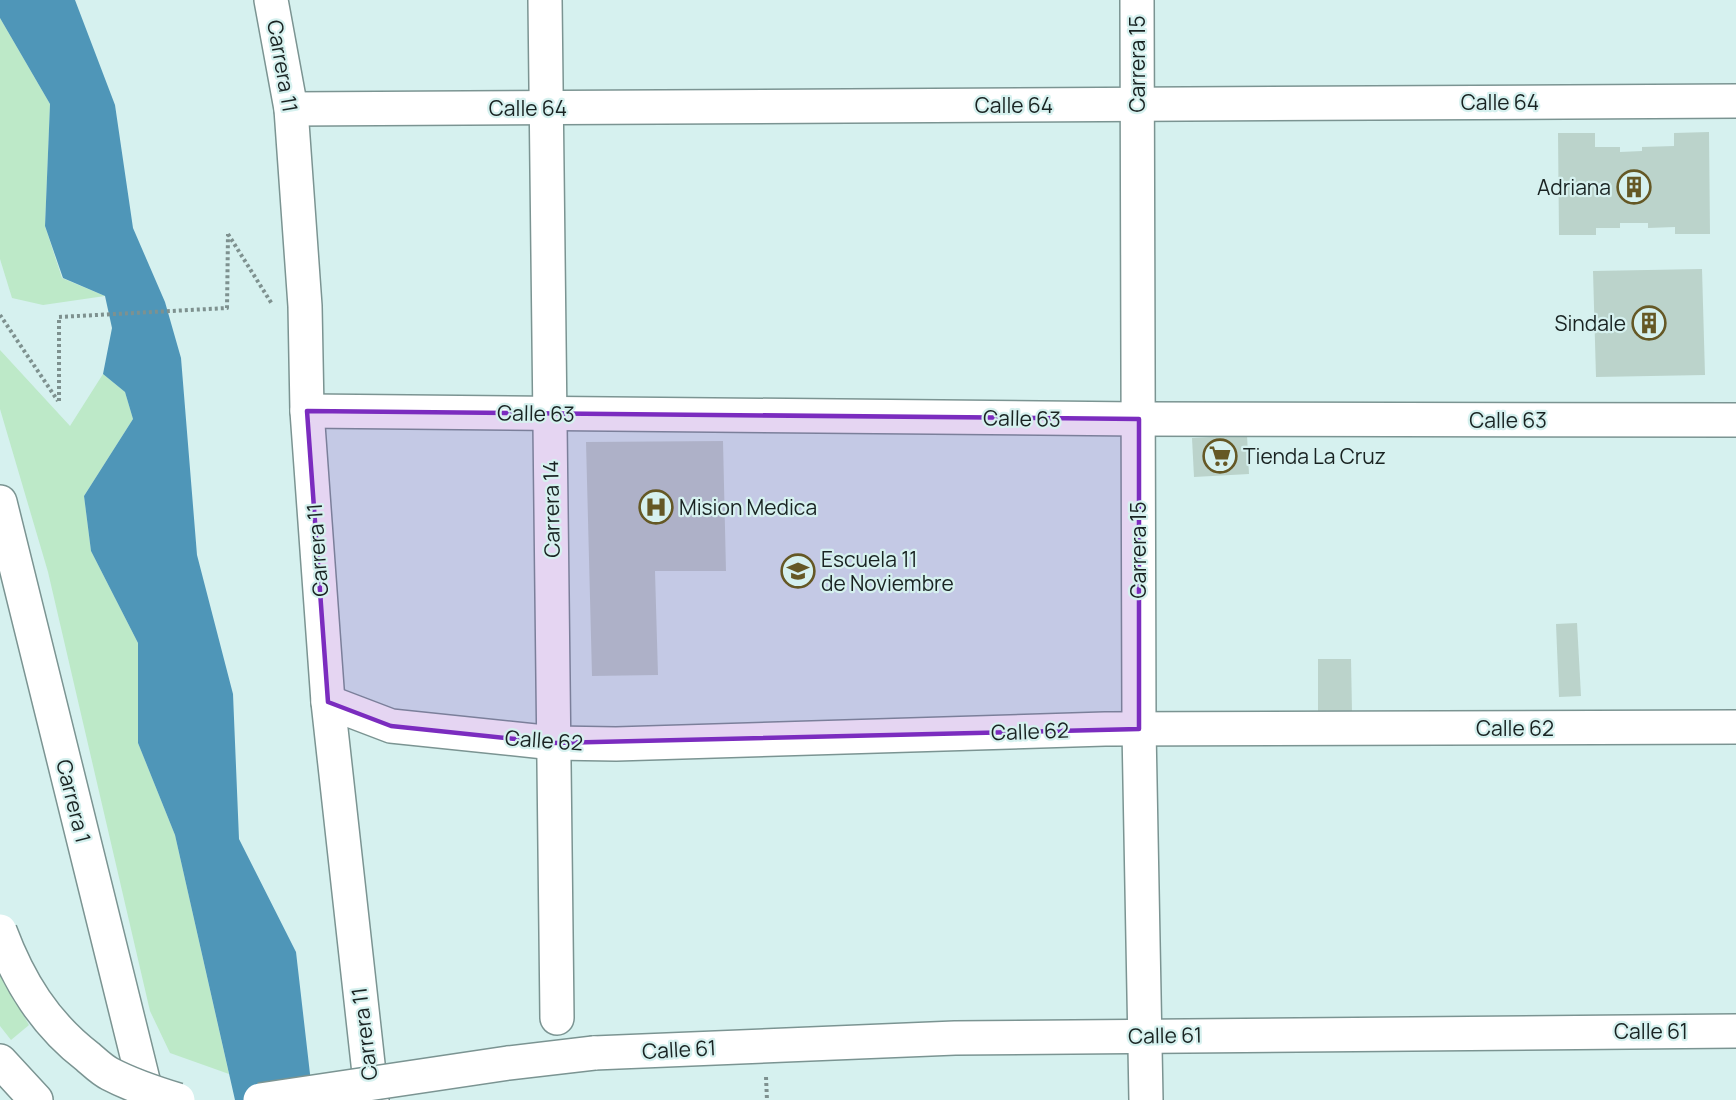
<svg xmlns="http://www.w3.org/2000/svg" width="1736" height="1100" viewBox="0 0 1736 1100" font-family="Manrope,sans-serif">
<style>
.green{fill:#bde9c8}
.water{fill:#4f96b8}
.building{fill:#bbd3cb}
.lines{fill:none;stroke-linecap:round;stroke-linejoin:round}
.street-casing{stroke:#7b9492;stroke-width:36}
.secondary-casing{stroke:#7b9492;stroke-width:36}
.path{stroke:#7e918f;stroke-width:4;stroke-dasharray:3 3;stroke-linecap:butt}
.street{stroke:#fff;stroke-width:33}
.secondary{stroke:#fff;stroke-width:33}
.secondary-bridge-casing{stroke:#7b9492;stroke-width:36;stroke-linecap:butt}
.secondary-bridge{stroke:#fff;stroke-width:33}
.marked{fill:#7b2cbf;fill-opacity:0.2;stroke:#7b2cbf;stroke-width:4.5;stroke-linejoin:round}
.labels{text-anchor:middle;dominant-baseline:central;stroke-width:4.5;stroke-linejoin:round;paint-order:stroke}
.street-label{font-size:21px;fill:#192322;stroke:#d6f1ef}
.poi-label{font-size:21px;fill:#192322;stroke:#d6f1ef;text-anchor:start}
</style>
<rect width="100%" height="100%" fill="#d6f1ef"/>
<g class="green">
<path d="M0 18 50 104 45 226 62 278 105 296 43 305 12 298 0 259Z"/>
<path d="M0 350 70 426 103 374 125 392 133 419 84 496 91 551 138 643V743L175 835 229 1074 170 1053 150 1011 48 572 0 409Z"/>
<path d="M0 974 29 1025 11 1040 0 1026Z"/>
</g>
<path class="water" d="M0 0H75L115 105 133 228 165 302 181 358 197 555 233 694 239 839 296 952 313 1100H235L175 835 138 743V643L91 551 84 496 133 419 125 392 103 374 112 328 105 296 63 278 45 226 50 104 0 18Z"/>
<g class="building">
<path d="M1709 132 1710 234H1675V227L1648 228V223H1620V228H1596V235H1559L1558 133H1595V147H1620V152L1642 151V147L1674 146V133Z"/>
<path d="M1702 269 1705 375 1596 377 1593 271Z"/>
<path d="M1247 435 1249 474 1194 477 1192 438Z"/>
<path d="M723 441 726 571H655L658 675 592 676 586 442Z"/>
<path d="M1577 623 1581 696 1559 697 1556 624Z"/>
<path d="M1318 659H1351L1352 712H1318Z"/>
</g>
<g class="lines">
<g class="street-casing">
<g id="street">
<path d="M271 0 291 109 305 306 307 411 328 702 372 1100"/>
<path d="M545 0 557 1018"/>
<path d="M1137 0 1139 729 1146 1100"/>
<path d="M291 109 1736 101"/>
<path d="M307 411 1139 419 1736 420"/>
<path d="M328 702 391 726 554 743 616 744 1105 729 1736 727"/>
</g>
</g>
<g class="secondary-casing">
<g id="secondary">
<path d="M0 502 148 1100"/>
<path d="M594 1053 955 1038 1736 1031"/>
<path d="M0 1061 36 1100"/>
</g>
</g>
<g class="path">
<path d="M228 234 272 304"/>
<path d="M0 315 58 401"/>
<path d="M59 401V317L227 308 228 234"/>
<path d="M766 1077 767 1100"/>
</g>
<use href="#street" class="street"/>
<use href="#secondary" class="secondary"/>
<g class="secondary-bridge-casing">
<g id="secondary-bridge">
<path d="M0 931C19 982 45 1024 88 1057 95 1063 102 1070 110 1074 131 1085 155 1093 178 1100"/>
<path d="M260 1100 508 1063 594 1053"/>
</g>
</g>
<use href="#secondary-bridge" class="secondary-bridge"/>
</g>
<path class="marked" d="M307 411 1139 419V729L554 743 391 726 328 702Z"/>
<defs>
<g id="building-ring" transform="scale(1.725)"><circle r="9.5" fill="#d6f1ef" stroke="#655825" stroke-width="1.5"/><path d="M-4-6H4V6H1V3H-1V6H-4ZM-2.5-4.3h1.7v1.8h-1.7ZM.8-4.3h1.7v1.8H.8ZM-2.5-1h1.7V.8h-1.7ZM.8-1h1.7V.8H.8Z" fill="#655825"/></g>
<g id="supermarket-ring" transform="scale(1.725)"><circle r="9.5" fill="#d6f1ef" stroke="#655825" stroke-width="1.5"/><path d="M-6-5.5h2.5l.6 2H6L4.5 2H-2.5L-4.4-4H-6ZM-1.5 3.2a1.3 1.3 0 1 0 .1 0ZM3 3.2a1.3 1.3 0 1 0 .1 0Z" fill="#655825"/></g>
<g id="hospital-ring" transform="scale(1.725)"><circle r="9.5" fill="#d6f1ef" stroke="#655825" stroke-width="1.5"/><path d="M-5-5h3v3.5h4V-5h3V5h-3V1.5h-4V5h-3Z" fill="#655825"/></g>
<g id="school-ring" transform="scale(1.725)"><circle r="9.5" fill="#d6f1ef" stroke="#655825" stroke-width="1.5"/><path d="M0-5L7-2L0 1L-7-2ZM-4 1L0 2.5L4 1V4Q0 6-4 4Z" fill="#655825"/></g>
</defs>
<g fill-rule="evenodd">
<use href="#building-ring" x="1634" y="187"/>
<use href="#building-ring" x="1649" y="323"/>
<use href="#supermarket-ring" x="1220" y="456"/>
<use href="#hospital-ring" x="656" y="507"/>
<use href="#school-ring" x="798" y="571"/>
</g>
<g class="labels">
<g class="street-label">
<text transform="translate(1137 64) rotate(-90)">Carrera 15</text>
<text transform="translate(283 66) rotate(80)">Carrera 11</text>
<text x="1500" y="102">Calle 64</text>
<text x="1014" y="105">Calle 64</text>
<text x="528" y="108">Calle 64</text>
<text transform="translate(536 413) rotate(1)">Calle 63</text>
<text transform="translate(1022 418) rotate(1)">Calle 63</text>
<text x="1508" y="420">Calle 63</text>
<text transform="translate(551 509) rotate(-91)">Carrera 14</text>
<text transform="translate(317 550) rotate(-94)">Carrera 11</text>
<text transform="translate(1138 550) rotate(-90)">Carrera 15</text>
<text x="1515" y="728">Calle 62</text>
<text transform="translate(1030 731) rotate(-2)">Calle 62</text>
<text transform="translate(544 740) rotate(4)">Calle 62</text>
<text transform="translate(74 801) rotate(76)">Carrera 1</text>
<text x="1651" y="1031">Calle 61</text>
<text transform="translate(364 1034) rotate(-97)">Carrera 11</text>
<text transform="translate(1165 1035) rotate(-1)">Calle 61</text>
<text transform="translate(679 1049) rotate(-3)">Calle 61</text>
</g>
<g class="poi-label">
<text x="1611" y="187" text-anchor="end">Adriana</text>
<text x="1626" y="323" text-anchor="end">Sindale</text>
<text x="1243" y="456">Tienda La Cruz</text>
<text x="679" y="507">Mision Medica</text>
<text x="821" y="559">Escuela 11<tspan x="821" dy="24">de Noviembre</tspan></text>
</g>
</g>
</svg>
